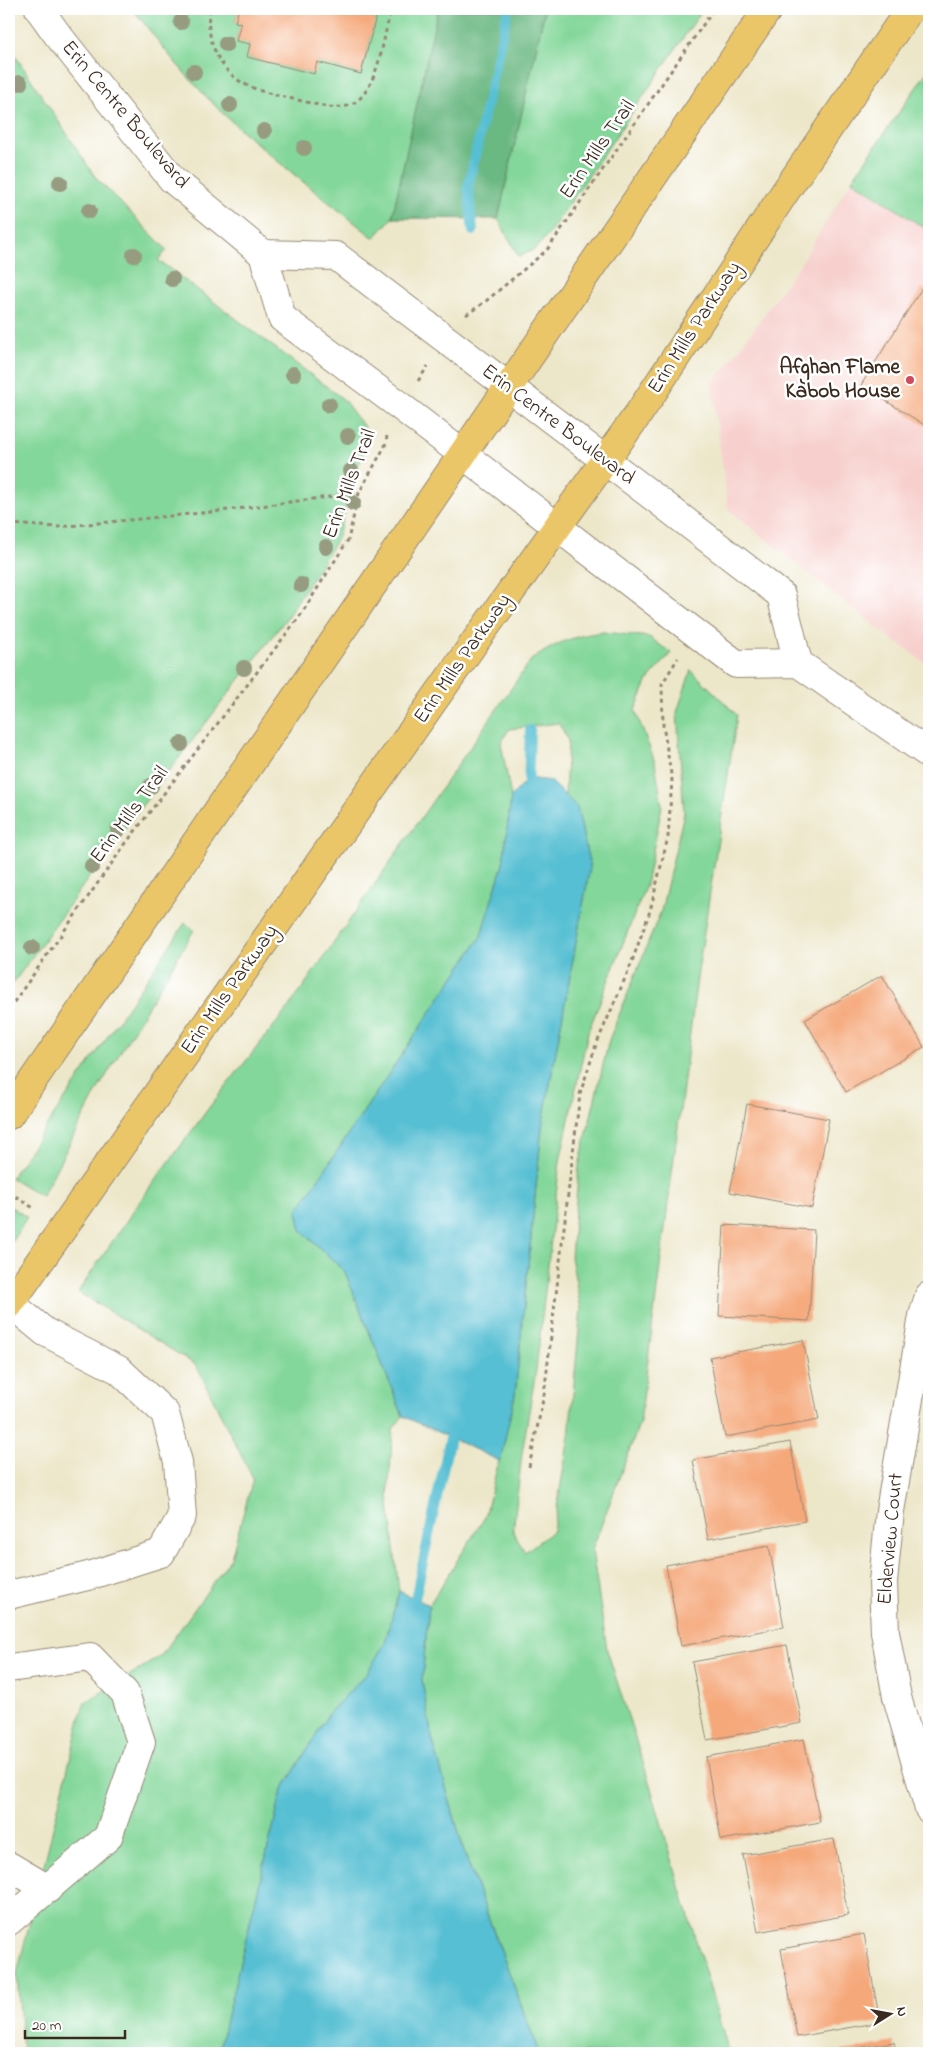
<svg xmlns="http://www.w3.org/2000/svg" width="938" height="2062" viewBox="0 0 938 2062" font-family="'Indie Flower',sans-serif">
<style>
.built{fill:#f7d0cd}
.green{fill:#83d79a;stroke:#5f805c}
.forest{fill:#6ab882;stroke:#527150}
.water{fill:#56bfd3;stroke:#487478}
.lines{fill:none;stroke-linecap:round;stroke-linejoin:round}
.stream{stroke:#56bfd3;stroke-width:10}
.building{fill:#f5a87a}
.minor-casing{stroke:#948874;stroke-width:30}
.major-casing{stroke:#948874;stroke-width:30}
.path{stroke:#948874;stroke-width:3;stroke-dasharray:4 4;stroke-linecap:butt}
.minor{stroke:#fff;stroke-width:28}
.major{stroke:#ebc669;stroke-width:28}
.tree{fill:#979c80}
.poi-dot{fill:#d1495b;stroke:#fff;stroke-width:2}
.labels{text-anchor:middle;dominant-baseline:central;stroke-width:5;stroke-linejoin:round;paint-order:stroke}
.street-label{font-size:21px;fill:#3b2a1e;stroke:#fff}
.poi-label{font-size:21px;font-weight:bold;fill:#3b2a1e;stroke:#fff;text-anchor:end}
</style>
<rect width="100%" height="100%" fill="#fff"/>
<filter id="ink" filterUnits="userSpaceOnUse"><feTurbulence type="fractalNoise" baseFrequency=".02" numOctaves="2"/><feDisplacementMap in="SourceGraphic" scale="10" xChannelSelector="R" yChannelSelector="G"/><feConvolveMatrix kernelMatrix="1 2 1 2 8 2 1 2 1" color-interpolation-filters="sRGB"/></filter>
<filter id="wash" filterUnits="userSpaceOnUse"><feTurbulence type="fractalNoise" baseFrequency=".0096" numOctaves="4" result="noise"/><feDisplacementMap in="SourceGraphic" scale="20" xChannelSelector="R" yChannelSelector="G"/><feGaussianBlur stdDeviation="1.12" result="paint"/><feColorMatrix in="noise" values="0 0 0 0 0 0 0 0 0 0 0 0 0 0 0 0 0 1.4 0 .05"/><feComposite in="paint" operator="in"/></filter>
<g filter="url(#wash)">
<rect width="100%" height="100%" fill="#ede7ca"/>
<path class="built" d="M852 180 929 231V666L880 630 728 509 712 385 739 350 803 260Z"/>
<g class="green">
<path d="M133 9H239L235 22 241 23 236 40 250 44 247 57 313 74 317 62 361 74 378 9H438L392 218 374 238C325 199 275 161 229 119 193 86 162 47 133 9Z"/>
<path d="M545 9H703L548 235 535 249 519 257 498 219Z"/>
<path d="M9 46 96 178 167 250 158 260 343 399 371 436 357 469 337 539 286 619 118 837 9 989Z"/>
<path d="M929 69V231L852 180Z"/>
<path d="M604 632 649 637 671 653 648 680 635 710 655 762 662 806 646 885 588 1032 560 1161 536 1370 522 1453 513 1532 525 1552 553 1531 569 1437 581 1309 571 1257 579 1166 609 1040 661 911 684 813 677 712 691 670 737 715 697 978 640 1422 592 1550 607 1650 650 1785 729 2053H539L465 1854 432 1738 422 1680 429 1605 485 1517 515 1395 542 1127 590 867 577 807 565 795 568 740 559 723 509 729 501 743 511 797 503 864 480 938 297 1211 301 1230 345 1272 403 1416 393 1429 388 1495 399 1591 385 1643 367 1673 329 1713 282 1791 218 2053H23L17 1974 84 1703 161 1656 231 1558 253 1479 196 1365 78 1292 140 1201 211 1105 289 1007 531 660C558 642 572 636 604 632Z"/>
<path d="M185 923 194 930 97 1091 42 1196 11 1178Z"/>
<path d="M9 1206 27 1217 9 1246Z"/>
</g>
<path class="forest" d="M438 9H545L498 219 392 218Z"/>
<g class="water">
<path d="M528 778 551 781 577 807 590 867 542 1127 515 1395 500 1461 403 1416 345 1272 301 1230 297 1211 480 938 503 864 511 797Z"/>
<path d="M399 1591 429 1605 422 1680 432 1738 465 1855 539 2053H218L282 1791 329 1713 367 1673 385 1643Z"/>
</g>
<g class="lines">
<g class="stream">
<path d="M473 231 468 187 508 9"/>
<path d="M528 792 530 730"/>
<path d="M409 1611 415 1599 450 1438 457 1428"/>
</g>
</g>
<g id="blocks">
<g class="building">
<path d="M239 9H378L361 74 317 62 314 74 247 57 250 44 236 41 241 23 235 22Z"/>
<path d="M922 288 929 293V420L926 426 861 385Z"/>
<path d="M882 975 924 1047 846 1092 805 1020Z"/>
<path d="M747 1104 829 1119 812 1208 730 1192Z"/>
<path d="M724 1225 814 1230 809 1321 719 1316Z"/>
<path d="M803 1340 819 1420 725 1437 710 1357Z"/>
<path d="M790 1442 805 1521 708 1539 693 1460Z"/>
<path d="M769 1546 784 1627 681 1646 666 1565Z"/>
<path d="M787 1645 802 1723 707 1740 692 1662Z"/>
<path d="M804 1739 820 1822 721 1840 706 1757Z"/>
<path d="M834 1839 848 1915 758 1932 743 1855Z"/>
<path d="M864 1934 880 2022 797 2037 781 1949Z"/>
<path d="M894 2042 896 2053H836V2052Z"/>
</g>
</g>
</g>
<g filter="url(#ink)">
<use href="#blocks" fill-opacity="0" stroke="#948874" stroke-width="1"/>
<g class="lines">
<g class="minor-casing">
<g id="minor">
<path d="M39 9 57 34 172 179 263 254 282 318 400 406 736 664 798 663 929 754"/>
<path d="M263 254 336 256 659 501 781 595 798 663"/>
<path d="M929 1296 923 1316 890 1511 883 1582 885 1632 897 1697 929 1809"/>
<path d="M9 1595 88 1576 161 1553 182 1516 178 1462 165 1413 119 1370 45 1332 10 1303"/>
<path d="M9 1668 90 1657 125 1693 141 1742 108 1837 9 1921"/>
<path d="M9 1866 48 1889"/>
</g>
</g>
<g class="major-casing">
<g id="major">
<path d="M9 1115 768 9"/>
<path d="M9 1305 474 643 639 413 785 192 910 9"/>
</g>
</g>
<g class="path">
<path d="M210 9C207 22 209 33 213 46 228 88 263 92 302 101 320 105 341 113 357 101 379 84 384 34 391 9"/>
<path d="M466 315 486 301 547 250 714 9"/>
<path d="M418 381 428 366"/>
<path d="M9 524 58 527 221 511 359 493"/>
<path d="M9 1009 126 843 300 616 348 540 359 493 385 446 387 436"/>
<path d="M9 1192 35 1209"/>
<path d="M529 1467 544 1395 580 1094 596 1045 630 967 650 911 668 837 672 780 663 725 662 684 678 658"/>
</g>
<use href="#minor" class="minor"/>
<use href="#major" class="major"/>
</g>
<g class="tree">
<circle cx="181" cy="22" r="8"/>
<circle cx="226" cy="44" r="8"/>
<circle cx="194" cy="72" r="8"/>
<circle cx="20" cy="83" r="8"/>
<circle cx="230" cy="105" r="8"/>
<circle cx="264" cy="131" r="8"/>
<circle cx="304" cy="148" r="8"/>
<circle cx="60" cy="183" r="8"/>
<circle cx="89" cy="211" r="8"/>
<circle cx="134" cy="255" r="8"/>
<circle cx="172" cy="279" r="8"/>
<circle cx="293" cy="374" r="8"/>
<circle cx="329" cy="405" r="8"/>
<circle cx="348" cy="436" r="8"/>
<circle cx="351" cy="471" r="8"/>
<circle cx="353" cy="503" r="8"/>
<circle cx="326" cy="547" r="8"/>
<circle cx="301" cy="585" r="8"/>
<circle cx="244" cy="668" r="8"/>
<circle cx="181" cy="744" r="8"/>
<circle cx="151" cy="786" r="8"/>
<circle cx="118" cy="830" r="8"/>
<circle cx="92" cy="866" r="8"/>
<circle cx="32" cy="948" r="8"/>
</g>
</g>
<circle class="poi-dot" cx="910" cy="380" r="5"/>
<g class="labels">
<g class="street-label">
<text transform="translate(125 115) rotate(50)">Erin Centre Boulevard</text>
<text transform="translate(598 150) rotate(-55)">Erin Mills Trail</text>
<text transform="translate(695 328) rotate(-57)">Erin Mills Parkway</text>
<text transform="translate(558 425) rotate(37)">Erin Centre Boulevard</text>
<text transform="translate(350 484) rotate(-69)">Erin Mills Trail</text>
<text transform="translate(463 659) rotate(-55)">Erin Mills Parkway</text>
<text transform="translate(130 815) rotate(-53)">Erin Mills Trail</text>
<text transform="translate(230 990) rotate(-55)">Erin Mills Parkway</text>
<text transform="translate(891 1539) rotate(-85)">Elderview Court</text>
</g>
<g class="poi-label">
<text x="900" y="368">Afghan Flame<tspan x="900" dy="24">Kabob House</tspan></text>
</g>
</g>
<rect width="938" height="2062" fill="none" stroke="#fff" stroke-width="30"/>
<g transform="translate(890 2014) rotate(79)" stroke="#ffffff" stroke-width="4" paint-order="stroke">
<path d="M0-4L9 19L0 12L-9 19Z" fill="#3b2a1e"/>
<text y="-8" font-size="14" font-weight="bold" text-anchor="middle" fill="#3b2a1e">N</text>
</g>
<path d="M25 2030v8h100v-8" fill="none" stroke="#3b2a1e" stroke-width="2.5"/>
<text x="32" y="2030" font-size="15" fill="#3b2a1e" stroke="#ffffff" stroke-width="4" paint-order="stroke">20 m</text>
</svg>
